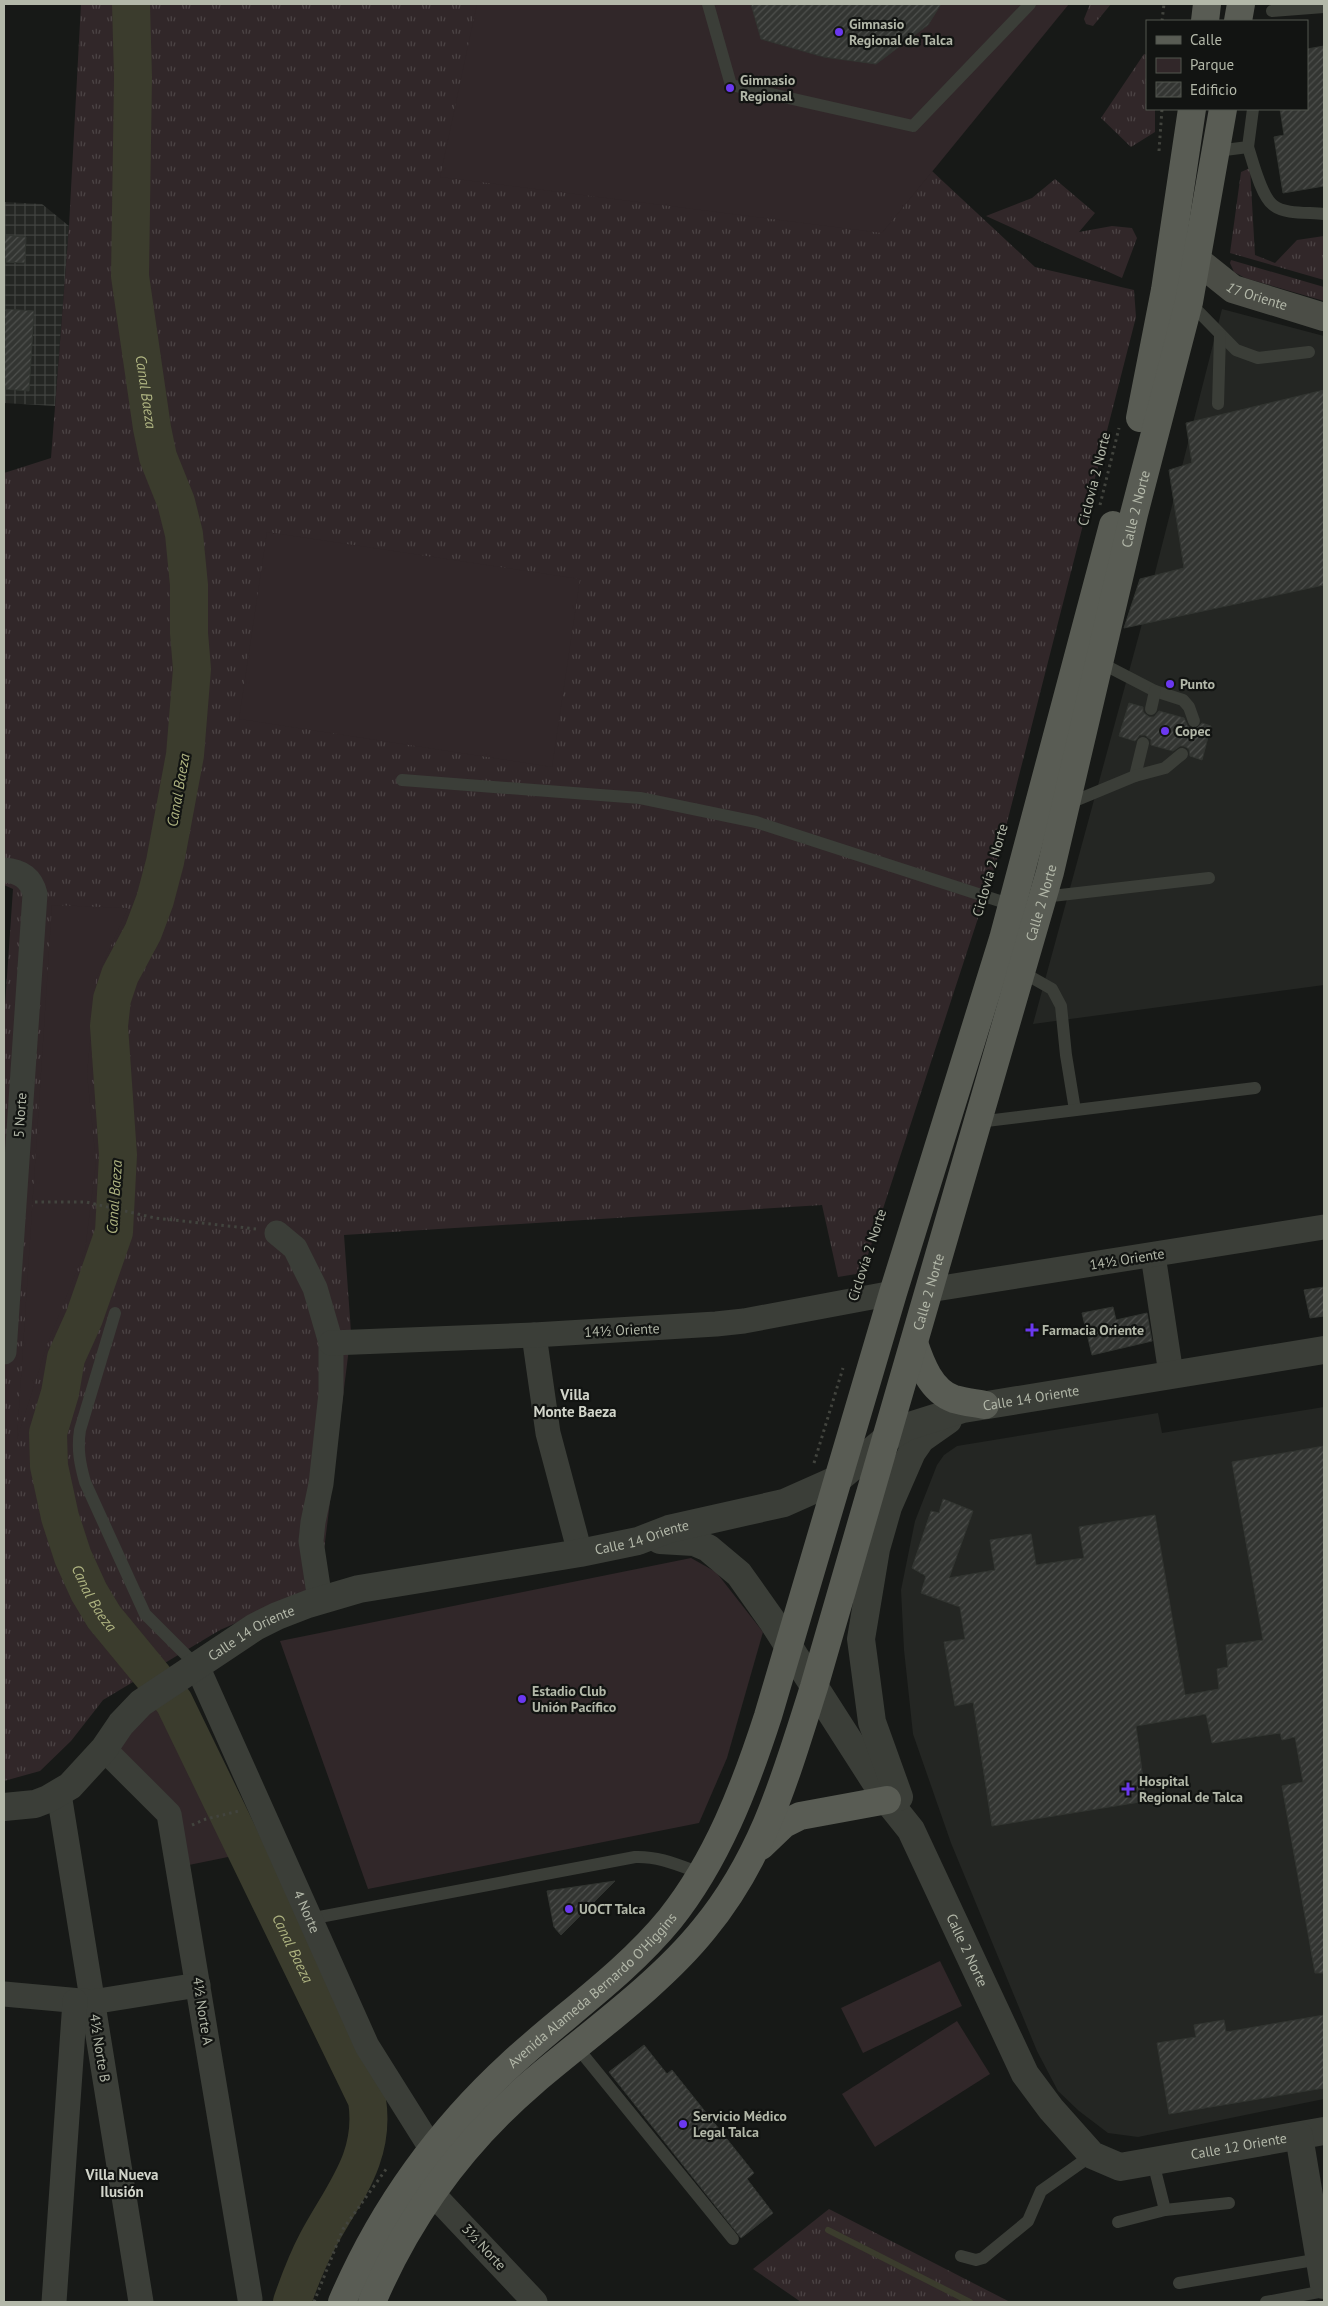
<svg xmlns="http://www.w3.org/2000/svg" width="1328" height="2306" viewBox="0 0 1328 2306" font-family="'PT Sans',sans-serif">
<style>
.built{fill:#242623}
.industrial{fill:url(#industrial-grid)}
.grass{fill:url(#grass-tufts)}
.green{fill:#312729}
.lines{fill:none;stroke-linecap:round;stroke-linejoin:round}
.stream{stroke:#3b3c2d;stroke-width:6}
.river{stroke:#3b3c2d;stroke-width:38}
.building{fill:url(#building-hatch);stroke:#323531}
.path{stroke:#42443e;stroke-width:3;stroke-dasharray:2.5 4;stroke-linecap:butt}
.service{stroke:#3b3e38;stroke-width:12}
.minor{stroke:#3b3e38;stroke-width:25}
.tertiary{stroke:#3b3e38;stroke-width:28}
.secondary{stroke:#4b4d46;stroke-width:28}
.primary{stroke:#595c54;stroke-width:28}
.poi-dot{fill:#6b38f0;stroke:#121412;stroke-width:2}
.labels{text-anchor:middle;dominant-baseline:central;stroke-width:4.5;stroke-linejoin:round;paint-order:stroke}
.poi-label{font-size:14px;font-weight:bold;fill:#b3b8a9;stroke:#121412;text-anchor:start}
.street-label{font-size:14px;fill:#b3b8a9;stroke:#121412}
.water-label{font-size:15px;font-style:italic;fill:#aeb380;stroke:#121412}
.neighbourhood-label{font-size:15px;font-weight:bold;fill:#d1d4ca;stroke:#121412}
</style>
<defs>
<pattern id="industrial-grid" width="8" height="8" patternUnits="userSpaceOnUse" patternTransform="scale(1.25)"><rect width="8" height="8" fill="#242623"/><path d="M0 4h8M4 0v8" fill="none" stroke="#414340"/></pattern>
<pattern id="grass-tufts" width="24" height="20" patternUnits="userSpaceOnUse" patternTransform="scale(1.25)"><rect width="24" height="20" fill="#312729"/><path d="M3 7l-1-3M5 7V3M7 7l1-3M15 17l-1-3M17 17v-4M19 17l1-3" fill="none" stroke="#4c4445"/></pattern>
<pattern id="building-hatch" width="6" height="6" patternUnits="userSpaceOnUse" patternTransform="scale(1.25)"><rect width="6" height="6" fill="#333532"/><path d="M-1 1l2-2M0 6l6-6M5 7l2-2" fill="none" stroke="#4e504d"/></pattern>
</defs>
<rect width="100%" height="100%" fill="#171917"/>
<g class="built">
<path d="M1222 309 1324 336V985L1033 1024 1143 620Z"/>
<path d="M1324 1407V2099L1138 2137 1108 2133 1079 2111 1058 2091 1037 2051 951 1843 913 1734 904 1650 901 1590 915 1521 937 1465 944 1455 957 1446 1158 1413 1162 1433Z"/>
</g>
<path class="industrial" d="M4 202 42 204 69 226 55 406 4 403Z"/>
<g class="grass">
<path d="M81 4H602L883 231 932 171 1035 267 1134 290 1136 317 999 854 862 1273 838 1277 822 1205 344 1235 351 1332 324 1550 328 1583 220 1630 103 1700 71 1741 40 1771 4 1781V1020L13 889 4 885V473L51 458 69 226Z"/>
<path d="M1090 4H1111L1093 26 1086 24 1084 19Z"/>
<path d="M1144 54 1147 55V109H1155V132L1131 147 1101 118Z"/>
<path d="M1250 168 1255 255 1275 263 1297 240 1324 236V280L1230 253 1241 172Z"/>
<path d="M1055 179 1095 213 1079 232 1112 226 1132 228 1137 238 1122 278 986 216 1032 198Z"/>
<path d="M1231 260 1324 287V301L1245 278 1234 272 1230 263Z"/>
<path d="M829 2209 1010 2302H801L753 2269Z"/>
</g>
<g class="green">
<path d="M477 4H1069L882 233 440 177Z"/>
<path d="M267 532 580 579 552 767 239 719Z"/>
<path d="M52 905 128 908 96 979 87 1074 96 1162 85 1250 48 1342 17 1439Z"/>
<path d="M691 1558 716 1572 763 1632 727 1758 699 1823 368 1889 280 1641Z"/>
<path d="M156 1700 192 1767 233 1856 184 1866 175 1813 113 1750Z"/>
<path d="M940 1961 962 2006 863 2053 841 2008Z"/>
<path d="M957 2021 990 2074 875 2147 842 2094Z"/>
</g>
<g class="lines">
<path class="stream" d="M828 2230 970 2302"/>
<path class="river" id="s1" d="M131 4 133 77 130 276 152 428 158 457 176 502 184 534 189 585V633L192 669 185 755 165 862 155 900 143 932 120 975 112 999 109 1026 118 1155 114 1232 84 1318 66 1358 60 1393 48 1433 49 1466 60 1517 73 1557 89 1592 104 1617 174 1702 367 2100C376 2158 343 2193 317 2242 307 2261 299 2282 292 2302"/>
</g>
<g class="building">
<path d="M751 4H941L928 25 876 64 824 57 761 39Z"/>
<path d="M1324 46V186L1283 193 1274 137 1284 135 1280 109H1307V49Z"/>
<path d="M4 235 26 237 25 263 4 262Z"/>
<path d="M4 309 34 311 29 391 4 389Z"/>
<path d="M1324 390V585L1124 628 1140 579 1184 568 1169 470 1192 463 1186 423Z"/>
<path d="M1129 703 1143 707V712L1149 717H1154L1159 711 1184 718 1188 727 1192 729 1197 728 1202 723 1211 726 1202 760 1190 756 1189 749 1184 746H1180L1173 751 1151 745V740L1145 735H1140L1135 741 1119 736Z"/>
<path d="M1324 1287V1316L1310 1318 1304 1290Z"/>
<path d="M1113 1307 1116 1320 1147 1313 1152 1341 1092 1355 1082 1313Z"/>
<path d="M1324 1446V1973H1315L1282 1786 1303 1782 1295 1737 1282 1740 1280 1733 1212 1743 1206 1714 1136 1726 1146 1801 992 1826 973 1702 955 1706 944 1642 965 1639 960 1607 921 1593 926 1576 912 1568 931 1511 939 1513 943 1499 973 1511 949 1578 995 1570 990 1540 1031 1534 1036 1565 1084 1558 1079 1527 1155 1515 1185 1695 1219 1689 1217 1669 1228 1667 1226 1645 1263 1640 1232 1462Z"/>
<path d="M615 1881 561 1935 554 1927 547 1891Z"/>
<path d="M1324 2015V2088L1169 2114 1157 2043 1196 2037 1194 2025 1224 2020 1226 2032Z"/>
<path d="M644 2045 667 2074 672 2070 754 2173 747 2179 773 2213 741 2238 609 2072Z"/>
</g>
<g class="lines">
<g class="path">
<path d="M1162 21 1164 4"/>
<path d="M1159 151 1162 109"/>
<path d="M1100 505 1119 428"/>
<path d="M35 1202H86L155 1218 256 1229"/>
<path d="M814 1463 843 1368"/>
<path d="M192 1825 206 1819 239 1811"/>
<path d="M314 2302 343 2229 387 2168"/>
</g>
<g class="service">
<path d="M708 4 731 85 913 126 1030 4"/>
<path d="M1272 11 1324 7"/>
<path d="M1248 147C1253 162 1261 196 1273 205 1285 215 1310 212 1324 214"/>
<path d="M1217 151 1248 147 1253 109"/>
<path d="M1190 303 1236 350 1258 358 1309 352"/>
<path d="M1218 404 1220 335"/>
<path d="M1099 662 1155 691 1183 700 1189 707 1194 721"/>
<path d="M1151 709 1155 691"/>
<path d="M1135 776 1143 743"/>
<path d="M402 780 640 798 756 822 1012 905"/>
<path d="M1065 805 1135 776 1165 768 1182 754"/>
<path d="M1043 897 1209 878"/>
<path d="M1022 972 1052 989 1061 1006 1066 1055 1075 1110"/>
<path d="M978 1122 1255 1088"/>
<path d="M115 1313 80 1430C77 1449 80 1464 85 1482L145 1614 197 1666"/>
<path d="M309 1919 635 1857C658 1856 678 1865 700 1873"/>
<path d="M576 2046 733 2239"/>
<path d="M1165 2210 1229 2203"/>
<path d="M1118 2222 1165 2210 1153 2162"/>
<path d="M961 2256 976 2260 983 2258 1028 2221 1041 2191 1092 2155"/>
<path d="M1179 2283 1320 2259"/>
<path d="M1266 2302 1324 2291"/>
</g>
<g class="minor">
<path d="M4 870C20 871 31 878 35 894L4 1352"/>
<path d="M277 1233 295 1248 315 1288 331 1343V1393L321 1484 313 1522 311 1541 320 1600"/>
<path d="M1153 1255 1171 1374"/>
<path d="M929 1290 1324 1227"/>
<path d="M534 1335 548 1433 580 1553"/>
<path d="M331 1343 534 1335 716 1324 744 1321 893 1293"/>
<path id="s2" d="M197 1666 367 2046 431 2148"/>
<path d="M104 1749 169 1814 250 2299"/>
<path d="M59 1794 141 2302"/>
<path d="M4 1994 92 2002 198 1985"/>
<path d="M432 2193 535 2302"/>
<path d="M54 2302 75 2001"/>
</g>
<g class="tertiary">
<path id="s3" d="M660 1540 694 1542 708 1548 739 1574 773 1622 887 1800 911 1830 1025 2074 1051 2109 1092 2155 1120 2167 1324 2131"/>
<path d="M899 1797 872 1722 861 1639 876 1549 888 1507 912 1452 921 1439 948 1420"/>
<path id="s4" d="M4 1807 35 1804 48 1799 70 1786 104 1749 121 1724 141 1703 255 1627 277 1616 308 1604 359 1589 580 1553 638 1541 669 1529 784 1503 838 1479 886 1439 906 1427 963 1409 1324 1350"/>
<path d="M1299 2136 1324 2285"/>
</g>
<path class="secondary" id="s5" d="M1198 261 1233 289 1324 317"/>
<g class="primary">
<path d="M1205 21 1207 4"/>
<path d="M1238 21 1241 4"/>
<path d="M1140 418 1165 290 1192 109"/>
<path d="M914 1343C921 1364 931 1391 954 1399 964 1402 975 1403 985 1405"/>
<path d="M761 1846 784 1824 800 1816 887 1800"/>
<path id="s6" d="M342 2302C381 2211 438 2131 511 2064 563 2016 625 1974 670 1919 717 1860 745 1787 768 1716L893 1293 1003 939 1113 525"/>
<path id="s7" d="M372 2302C408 2217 463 2142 533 2082 588 2035 659 1985 704 1929 764 1856 786 1775 814 1687L1050 872 1134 514 1189 302 1223 109"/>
</g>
</g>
<g class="poi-dot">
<circle cx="839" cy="32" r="5"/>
<circle cx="730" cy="88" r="5"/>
<circle cx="1170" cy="684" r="5"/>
<circle cx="1165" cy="731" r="5"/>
<path d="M1029.5 1322.5h5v5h5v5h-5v5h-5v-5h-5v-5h5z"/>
<circle cx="522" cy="1699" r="5"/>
<path d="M1125.5 1781.5h5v5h5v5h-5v5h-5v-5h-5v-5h5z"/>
<circle cx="569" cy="1909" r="5"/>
<circle cx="683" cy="2124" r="5"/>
</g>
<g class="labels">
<g class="poi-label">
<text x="849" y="24">Gimnasio<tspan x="849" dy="16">Regional de Talca</tspan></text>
<text x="740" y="80">Gimnasio<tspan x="740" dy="16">Regional</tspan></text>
<text x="1180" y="684">Punto</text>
<text x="1175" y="731">Copec</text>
<text x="1042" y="1330">Farmacia Oriente</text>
<text x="532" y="1691">Estadio Club<tspan x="532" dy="16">Unión Pacífico</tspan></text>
<text x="1139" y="1781">Hospital<tspan x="1139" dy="16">Regional de Talca</tspan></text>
<text x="579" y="1909">UOCT Talca</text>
<text x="693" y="2116">Servicio Médico<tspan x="693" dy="16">Legal Talca</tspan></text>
</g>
<g class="street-label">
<text stroke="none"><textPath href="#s5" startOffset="70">17 Oriente</textPath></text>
<text transform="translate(1094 479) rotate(-76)">Ciclovía 2 Norte</text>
<text stroke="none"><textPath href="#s7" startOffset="1994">Calle 2 Norte</textPath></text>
<text transform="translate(990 870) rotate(-74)">Ciclovía 2 Norte</text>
<text stroke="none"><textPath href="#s7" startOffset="1589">Calle 2 Norte</textPath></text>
<text transform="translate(20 1115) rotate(-86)">5 Norte</text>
<text transform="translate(867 1255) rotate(-72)">Ciclovía 2 Norte</text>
<text transform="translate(1127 1259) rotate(-9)">14½ Oriente</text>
<text stroke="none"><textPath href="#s7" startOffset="1184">Calle 2 Norte</textPath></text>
<text transform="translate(622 1330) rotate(-3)">14½ Oriente</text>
<text stroke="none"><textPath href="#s4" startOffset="1136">Calle 14 Oriente</textPath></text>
<text stroke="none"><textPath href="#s4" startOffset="716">Calle 14 Oriente</textPath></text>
<text stroke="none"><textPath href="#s4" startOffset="311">Calle 14 Oriente</textPath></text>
<text stroke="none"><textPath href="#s2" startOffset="269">4 Norte</textPath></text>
<text stroke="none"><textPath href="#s3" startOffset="531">Calle 2 Norte</textPath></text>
<text stroke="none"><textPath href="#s6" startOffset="404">Avenida Alameda Bernardo O'Higgins</textPath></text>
<text transform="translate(203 2011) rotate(81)">4½ Norte A</text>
<text transform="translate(100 2048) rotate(81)">4½ Norte B</text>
<text stroke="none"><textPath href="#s3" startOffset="924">Calle 12 Oriente</textPath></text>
<text transform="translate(484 2247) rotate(47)">3½ Norte</text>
</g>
<g class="water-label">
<text stroke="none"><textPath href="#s1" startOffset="389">Canal Baeza</textPath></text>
<text transform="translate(178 790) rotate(-80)">Canal Baeza</text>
<text transform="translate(114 1197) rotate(-86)">Canal Baeza</text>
<text stroke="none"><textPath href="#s1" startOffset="1634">Canal Baeza</textPath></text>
<text stroke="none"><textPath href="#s1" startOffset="2039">Canal Baeza</textPath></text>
</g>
<g class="neighbourhood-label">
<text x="575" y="1394">Villa<tspan x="575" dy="17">Monte Baeza</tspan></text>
<text x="122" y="2174">Villa Nueva<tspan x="122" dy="17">Ilusión</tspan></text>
</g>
</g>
<rect width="1328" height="2306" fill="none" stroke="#b3b8a9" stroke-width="10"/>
<rect x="1146" y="20" width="162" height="90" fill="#121412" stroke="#52564e"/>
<rect x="1156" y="36" width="25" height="8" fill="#595c54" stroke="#52564e"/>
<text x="1190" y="45" font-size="15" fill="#b3b8a9">Calle</text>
<rect x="1156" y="58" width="25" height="15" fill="#312729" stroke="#52564e"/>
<text x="1190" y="70" font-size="15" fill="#b3b8a9">Parque</text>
<rect x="1156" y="82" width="25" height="15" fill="url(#building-hatch)" stroke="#52564e"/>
<text x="1190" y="95" font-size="15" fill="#b3b8a9">Edificio</text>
</svg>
